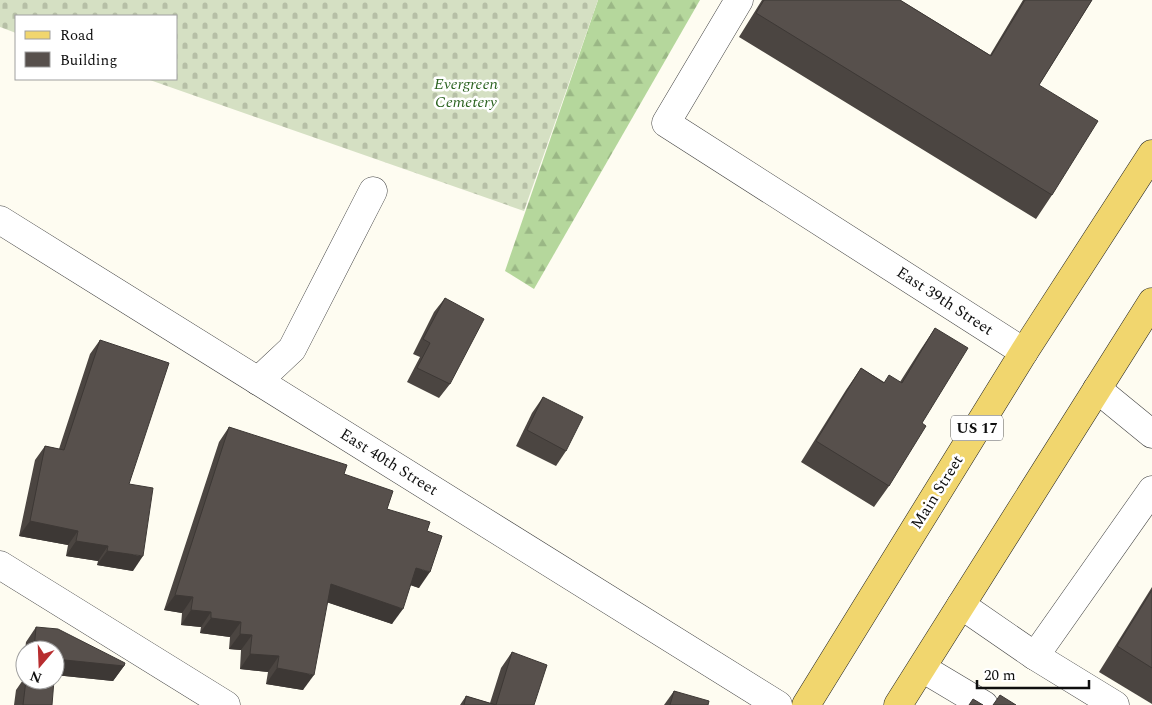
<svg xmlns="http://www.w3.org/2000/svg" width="1152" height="705" viewBox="0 0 1152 705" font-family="Spectral,serif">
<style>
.forest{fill:url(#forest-firs)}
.cemetery{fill:url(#cemetery-stones)}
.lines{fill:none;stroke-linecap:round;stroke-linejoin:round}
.minor-casing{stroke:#424242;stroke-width:29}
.major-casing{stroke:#202020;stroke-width:29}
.minor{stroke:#fff;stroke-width:28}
.major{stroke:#f1d66e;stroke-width:28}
.wall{fill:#4b4541}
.shaded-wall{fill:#3d3835}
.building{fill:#57504c;stroke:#3d3835}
.labels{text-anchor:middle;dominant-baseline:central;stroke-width:5;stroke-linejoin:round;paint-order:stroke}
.shield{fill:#fff;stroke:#575757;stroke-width:1}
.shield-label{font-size:15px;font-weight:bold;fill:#0f0f0f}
.park-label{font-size:16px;font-style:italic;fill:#2d6422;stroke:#fff}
.street-label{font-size:16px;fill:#0f0f0f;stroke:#fff}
</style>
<defs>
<pattern id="forest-firs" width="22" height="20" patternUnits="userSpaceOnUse" patternTransform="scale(1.25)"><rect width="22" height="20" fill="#b5d79c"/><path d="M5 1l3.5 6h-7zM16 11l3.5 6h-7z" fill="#9ab785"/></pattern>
<pattern id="cemetery-stones" width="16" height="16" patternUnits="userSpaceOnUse" patternTransform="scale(1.25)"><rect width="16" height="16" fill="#d5e0c3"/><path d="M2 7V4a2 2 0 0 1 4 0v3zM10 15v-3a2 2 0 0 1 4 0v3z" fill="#b6bfa6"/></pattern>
</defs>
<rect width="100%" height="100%" fill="#fefcf1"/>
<path class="forest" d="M598 0H700L534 289 505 271Z"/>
<path class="cemetery" d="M0 0H598L524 211 147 79H176V16H16V33L0 27Z"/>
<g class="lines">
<g class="minor-casing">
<g id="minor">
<path d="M739 0 666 123 1024 352"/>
<path d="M0 220 778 705"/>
<path d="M258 381 292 349 373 191"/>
<path d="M1097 389 1152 434"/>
<path d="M0 565 226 705"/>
<path d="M961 605 1035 656"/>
<path d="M922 668 984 705"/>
<path d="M1115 705 1035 656 1152 490"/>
</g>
</g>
<g class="major-casing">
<g id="major">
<path d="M806 705 1024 352 1152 154"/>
<path d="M898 705 1152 302"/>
</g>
</g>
<use href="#minor" class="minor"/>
<use href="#major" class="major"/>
</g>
<g class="wall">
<path d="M762 0H900L990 55 1023 0H1092L1039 85 1052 195 1036 219 739 37Z"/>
<path d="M445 298 450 384 439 398 407 382 420 357 413 354 434 312Z"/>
<path d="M935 328 922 423 889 486 874 507 801 462 846 390 861 368 884 382H900L921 349Z"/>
<path d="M100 340 129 484 133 571 97 565 98 561 66 556 68 545 19 536 35 460 45 446 59 449 90 354Z"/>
<path d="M543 397 566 451 556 466 516 446 532 413Z"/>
<path d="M229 427 344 474 387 509 427 531 419 588 410 585 392 624 327 602 303 690 266 684 268 672 240 669 241 650 229 649 230 637 200 633 201 627 181 625 182 613 164 610 219 442Z"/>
<path d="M1152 587V704L1099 672Z"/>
<path d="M36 627 124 666 113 681 55 675V650H25V672H22L26 642Z"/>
<path d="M512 652 534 705H460L466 696 490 703 501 668Z"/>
<path d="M25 677V680L52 705H14L16 690Z"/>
<path d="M674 691 708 705H664Z"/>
</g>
<g class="shaded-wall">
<path d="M30 521 78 531 68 545 19 536Z"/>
<path d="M76 541 108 546 98 561 66 556Z"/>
<path d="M107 551 143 556 133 571 97 565Z"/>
<path d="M416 568 430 572 419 588 405 583Z"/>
<path d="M331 584 403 609 392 624 320 600Z"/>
<path d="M175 595 193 597 182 613 164 610Z"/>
<path d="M191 610 211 612 201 627 181 625Z"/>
<path d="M211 618 241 622 230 637 200 633Z"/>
<path d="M240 634 252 635 241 650 229 649Z"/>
<path d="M250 654 279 656 268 672 240 669Z"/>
<path d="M55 659 124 666 113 681 55 675Z"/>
<path d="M277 668 314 675 303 690 266 684Z"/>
</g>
<g class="building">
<path d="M764 0H900L991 56 1025 0H1092L1039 85 1098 121 1052 195 756 13Z"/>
<path d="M445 298 484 319 450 384 417 368 430 343 423 339Z"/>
<path d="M935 328 968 348 922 423 926 426 889 486 816 441 861 368 884 383 889 375 902 383Z"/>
<path d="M100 340 169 363 129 484 153 488 143 556 107 551 108 546 76 541 78 531 30 521 45 446 64 450Z"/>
<path d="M543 397 583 417 566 451 527 430Z"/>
<path d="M229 427 347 465 344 474 393 491 387 509 430 522 427 531 442 536 430 572 416 568 403 609 331 584 314 675 277 668 279 656 250 654 252 635 240 634 241 622 211 618V612L191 610 193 597 175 595Z"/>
<path d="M1152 590V668L1117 646Z"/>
<path d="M36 627 58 629 125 663 124 666 55 659V650H34Z"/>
<path d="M512 652 547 665 534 705H464L466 696 496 705Z"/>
<path d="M26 680H54L52 705H23Z"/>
<path d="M674 691 709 701 708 705H670Z"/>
<path d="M1000 695 1016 705H993Z"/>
<path d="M973 699 983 705H969Z"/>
</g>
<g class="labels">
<rect class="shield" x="951" y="415.5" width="52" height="25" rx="4"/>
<g class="shield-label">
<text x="977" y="428">US 17</text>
</g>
<g class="park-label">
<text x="466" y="84">Evergreen<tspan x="466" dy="18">Cemetery</tspan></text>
</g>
<g class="street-label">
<text transform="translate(945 301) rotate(33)">East 39th Street</text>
<text transform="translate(389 462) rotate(32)">East 40th Street</text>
<text transform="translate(937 492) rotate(-58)">Main Street</text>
</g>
</g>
<rect x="15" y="15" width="162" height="65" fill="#ffffff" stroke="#9f9f9f"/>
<rect x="25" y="31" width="25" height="8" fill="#f1d66e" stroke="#9f9f9f"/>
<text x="60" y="40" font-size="15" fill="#0f0f0f">Road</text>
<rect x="25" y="52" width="25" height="15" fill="#57504c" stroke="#9f9f9f"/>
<text x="60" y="65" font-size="15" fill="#0f0f0f">Building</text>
<g transform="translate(40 665) rotate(199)"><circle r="24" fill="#ffffff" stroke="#9f9f9f"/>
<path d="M0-4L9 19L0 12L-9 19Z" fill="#b82d2f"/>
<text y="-8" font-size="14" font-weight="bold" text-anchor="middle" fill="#0f0f0f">N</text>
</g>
<path d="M977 680v8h112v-8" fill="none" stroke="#0f0f0f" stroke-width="2.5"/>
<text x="984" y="680" font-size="15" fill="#0f0f0f" stroke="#ffffff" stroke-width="4" paint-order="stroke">20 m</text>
</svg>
